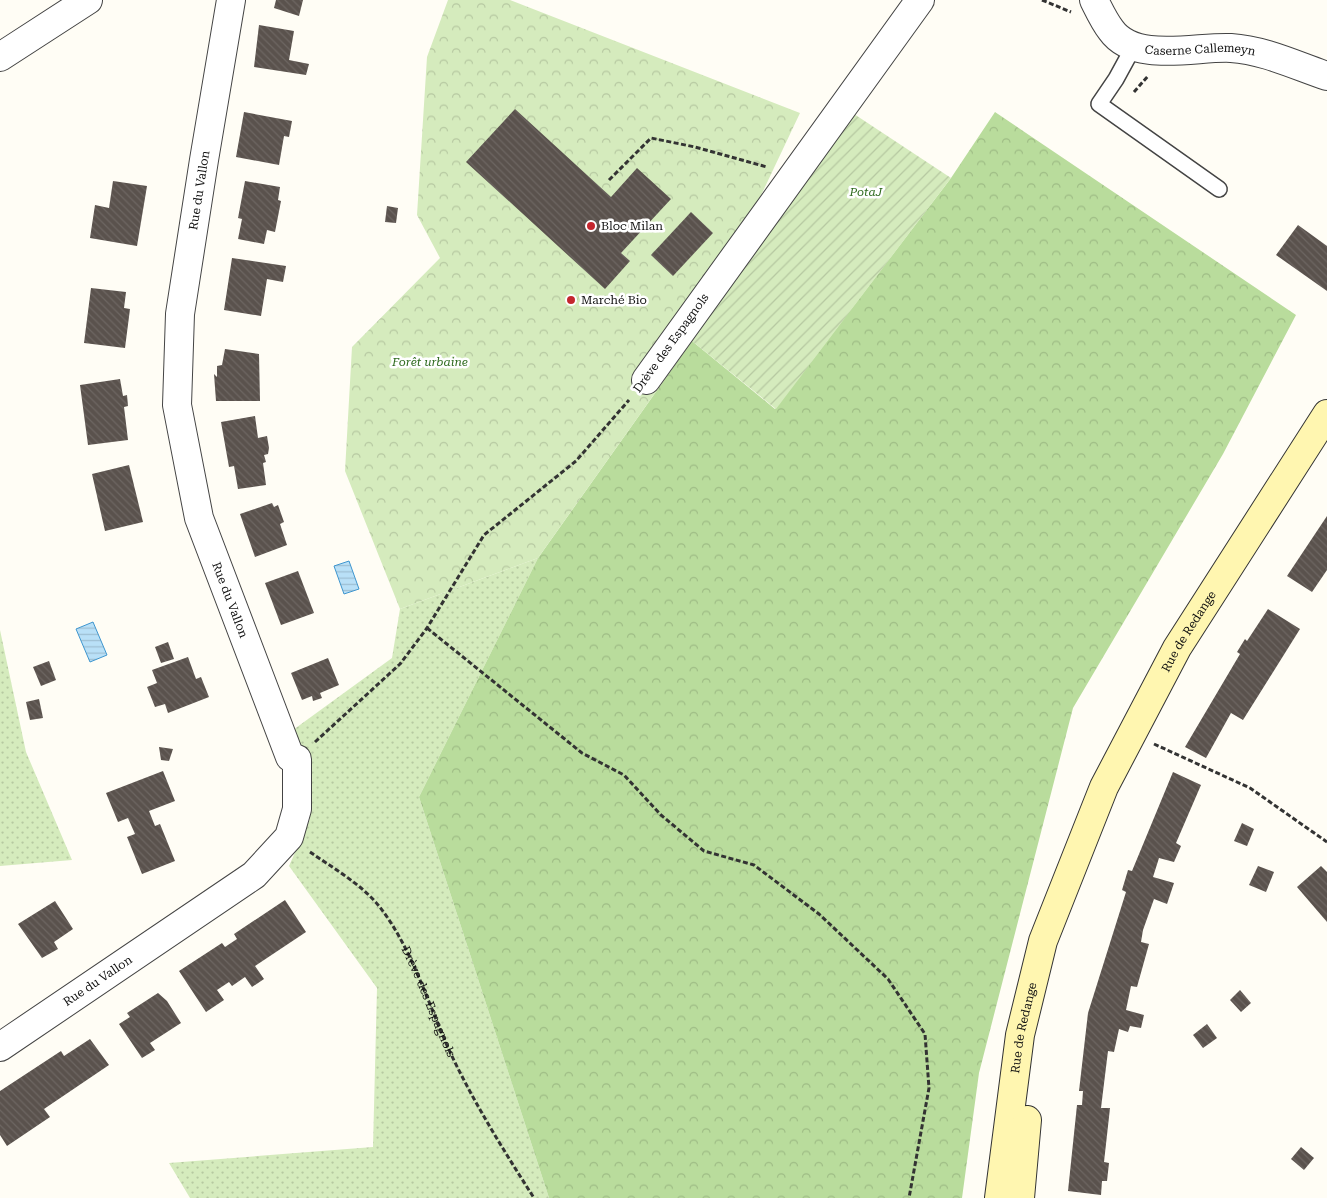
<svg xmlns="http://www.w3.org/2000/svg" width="1327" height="1198" viewBox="0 0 1327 1198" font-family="'Roboto Serif',serif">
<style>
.grass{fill:url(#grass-dots)}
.forest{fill:url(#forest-crowns)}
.park{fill:url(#park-crowns)}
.garden{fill:url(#garden-furrows)}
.water{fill:url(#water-rules);stroke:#3f96cf}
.building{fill:url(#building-back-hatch)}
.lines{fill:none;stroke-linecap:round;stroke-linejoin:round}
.service-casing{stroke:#444;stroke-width:18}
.minor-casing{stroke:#444;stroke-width:30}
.tertiary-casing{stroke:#444;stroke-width:30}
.secondary-casing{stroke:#333;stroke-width:30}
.path{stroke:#333;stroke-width:3;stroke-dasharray:5 2.5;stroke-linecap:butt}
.service{stroke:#fff;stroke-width:15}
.minor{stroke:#fff;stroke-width:28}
.tertiary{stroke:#fff;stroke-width:28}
.secondary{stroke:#fff6b0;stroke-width:28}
.poi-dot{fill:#c4262e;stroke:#fff;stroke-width:2}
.labels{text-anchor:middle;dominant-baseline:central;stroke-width:5;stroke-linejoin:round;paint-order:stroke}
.street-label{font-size:12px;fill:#111;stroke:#fff}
.park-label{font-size:12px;font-style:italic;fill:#2f6b1f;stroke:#fff}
.poi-label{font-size:12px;fill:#111;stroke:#fff;text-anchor:start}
</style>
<defs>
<pattern id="grass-dots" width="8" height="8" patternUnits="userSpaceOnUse" patternTransform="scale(1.25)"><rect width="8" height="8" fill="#d5ebbd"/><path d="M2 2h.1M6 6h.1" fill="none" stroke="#b6c8a1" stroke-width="1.8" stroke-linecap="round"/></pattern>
<pattern id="forest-crowns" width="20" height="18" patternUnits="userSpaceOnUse" patternTransform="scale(1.25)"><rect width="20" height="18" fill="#b9dc9c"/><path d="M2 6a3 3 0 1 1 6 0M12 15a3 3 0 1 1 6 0" fill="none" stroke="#9ebc85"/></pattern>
<pattern id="park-crowns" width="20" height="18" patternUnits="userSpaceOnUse" patternTransform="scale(1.25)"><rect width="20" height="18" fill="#d5ebbd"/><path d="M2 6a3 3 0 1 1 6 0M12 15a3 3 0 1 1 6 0" fill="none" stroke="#b6c8a1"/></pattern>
<pattern id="garden-furrows" width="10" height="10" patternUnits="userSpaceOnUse" patternTransform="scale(1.25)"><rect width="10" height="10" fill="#d5ebbd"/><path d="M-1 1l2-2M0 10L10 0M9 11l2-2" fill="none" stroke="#b6c8a1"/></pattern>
<pattern id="water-rules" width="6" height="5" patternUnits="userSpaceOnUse" patternTransform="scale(1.25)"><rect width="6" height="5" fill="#b9e0f7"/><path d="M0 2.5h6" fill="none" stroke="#9ebfd3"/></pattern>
<pattern id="building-back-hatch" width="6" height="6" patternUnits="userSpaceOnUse" patternTransform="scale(1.25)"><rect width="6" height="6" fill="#5a524d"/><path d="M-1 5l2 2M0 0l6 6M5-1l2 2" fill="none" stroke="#6d6662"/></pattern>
</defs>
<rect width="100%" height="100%" fill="#fffdf5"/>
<g class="grass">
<path d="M538 558 419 797 549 1198H190L169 1163 373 1147 377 988 289 866 310 819 293 730 392 658 400 609Z"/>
<path d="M0 630 26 752 72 860 0 866Z"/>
</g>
<path class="forest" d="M995 112 1296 315 1223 454 1073 708 979 1073 962 1198H549L419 797 538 558 692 341 775 409 951 178Z"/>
<path class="park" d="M448 0H510L800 113 692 341 538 558 400 609 345 471 352 347 440 258 417 215 427 57Z"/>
<path class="garden" d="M851 112 951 178 776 409 692 341Z"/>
<g class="water">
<path d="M349 561 359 589 344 594 334 566Z"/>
<path d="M93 622 107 655 90 662 76 629Z"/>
</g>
<g class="building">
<path d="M276 0H303L299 16 274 8Z"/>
<path d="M259 25 294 31 289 60 309 64 306 75 254 67Z"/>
<path d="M515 109 611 197 637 168 671 199 621 253 630 261 605 289 466 162Z"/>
<path d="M244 112 292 121 289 137 284 136 279 165 236 157Z"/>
<path d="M113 181 147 186 137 246 90 238 95 205 109 208Z"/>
<path d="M245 181 280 187 278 200 281 201 275 232 267 230 264 244 238 239 242 219 238 218Z"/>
<path d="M387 206 398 208 396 223 385 222Z"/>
<path d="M691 212 713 233 673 276 651 255Z"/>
<path d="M1298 225 1327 246V291L1276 255Z"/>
<path d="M232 258 286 266 283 282 267 279 261 316 224 310Z"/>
<path d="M91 288 126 292 124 308 130 309 125 348 84 343Z"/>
<path d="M225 349 259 354 260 401H216L214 374 217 377V366L222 365Z"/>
<path d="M120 379 123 396 127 395 128 406 124 407 128 440 88 445 80 385Z"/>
<path d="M255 416 258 438 267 436 269 448 268 454 264 455 266 462 263 463 266 485 238 489 234 466 229 467 221 422Z"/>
<path d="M129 465 143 522 105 531 92 474Z"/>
<path d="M272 503 274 507 278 505 284 522 280 524 287 545 255 557 240 514Z"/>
<path d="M1327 516V570L1312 592 1287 576Z"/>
<path d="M298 571 314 613 281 625 265 583Z"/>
<path d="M1268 609 1300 629 1243 720 1231 713 1206 758 1185 747 1240 654 1237 652 1245 639 1247 641Z"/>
<path d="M168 642 174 659 161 663 155 647Z"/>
<path d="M188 657 196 679 201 677 209 697 168 713 165 704 155 707 147 687 157 683 152 670Z"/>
<path d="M328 658 339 685 320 693 322 698 313 701 312 696 302 700 291 673Z"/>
<path d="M49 661 56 680 41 686 33 667Z"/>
<path d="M39 699 43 718 30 720 26 702Z"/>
<path d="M159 747 173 749 169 761 161 760Z"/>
<path d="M163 771 175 801 149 811 155 826 160 824 175 861 142 874 127 837 135 834 128 818 118 822 106 793Z"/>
<path d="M1173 772 1201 785 1176 843 1181 846 1174 862 1159 858 1153 877 1174 883 1167 904 1154 899 1143 930 1141 942 1149 944 1137 987 1131 986 1126 1010 1144 1015 1141 1028 1130 1026 1128 1032 1119 1029 1114 1052 1108 1051 1101 1108H1110L1104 1162 1109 1163 1107 1181H1102L1101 1195 1068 1191 1077 1105H1082L1083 1091H1079L1088 1013 1126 892 1122 890 1128 870 1132 871Z"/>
<path d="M1242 823 1254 829 1247 846 1234 841Z"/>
<path d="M1258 866 1274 872 1266 892 1249 885Z"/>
<path d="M1321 866 1327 872V922L1297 887Z"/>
<path d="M285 900 306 932 255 966 264 979 252 987 245 977 232 986 229 982 217 990 224 1000 206 1012 179 971 222 943 225 947 237 939 234 934Z"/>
<path d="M55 901 73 929 54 942 58 949 42 958 18 924Z"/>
<path d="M1240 990 1251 1003 1241 1012 1230 1000Z"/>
<path d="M158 993 167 1001 181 1023 150 1043 155 1050 142 1058 119 1024 130 1017 127 1013Z"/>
<path d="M1207 1024 1217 1038 1203 1048 1193 1035Z"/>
<path d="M90 1039 109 1065 44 1109 50 1117 7 1146 0 1135V1091L61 1051 64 1056Z"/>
<path d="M1301 1147 1314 1158 1304 1170 1291 1159Z"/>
</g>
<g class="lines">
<g class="service-casing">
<path id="service" d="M1134 46 1116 79 1099 104 1219 189"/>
</g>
<g class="minor-casing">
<g id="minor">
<path d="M0 57 88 0"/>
<path d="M646 380 920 0"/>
</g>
</g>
<g class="tertiary-casing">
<g id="tertiary">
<path id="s2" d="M1094 0C1099 10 1104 21 1111 30 1135 64 1197 46 1231 48 1264 50 1297 66 1327 76"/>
<path id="s3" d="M0 1047 254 875 289 837 297 809V759L290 757 199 518 177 405 180 314 204 160 231 0"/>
</g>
</g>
<g class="secondary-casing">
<g id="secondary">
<path id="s4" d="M999 1198 1020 1035 1043 941 1104 787 1177 648 1327 414"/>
<path d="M1020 1198 1027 1120"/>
</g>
</g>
<g class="path">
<path d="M1042 0 1071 12"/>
<path d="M1134 92 1148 76"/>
<path d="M609 180 651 138 695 147 767 167"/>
<path d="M427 628 582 753 624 775 661 815 704 851 754 865 819 914 888 979 925 1034 929 1088 909 1198"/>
<path d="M315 742 400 664 427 628 484 535 576 461 629 400"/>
<path d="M1154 744 1250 788 1327 842"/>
<path id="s1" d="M310 852C333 868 361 884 379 906 412 948 428 1004 450 1052 474 1103 504 1151 534 1198"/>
</g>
<use href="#service" class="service"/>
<use href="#minor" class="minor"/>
<use href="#tertiary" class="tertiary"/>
<use href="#secondary" class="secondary"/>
</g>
<g class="poi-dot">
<circle cx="591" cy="226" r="5"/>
<circle cx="571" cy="300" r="5"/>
</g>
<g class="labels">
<g class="street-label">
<text stroke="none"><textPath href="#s2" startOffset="130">Caserne Callemeyn</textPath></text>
<text stroke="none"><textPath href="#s3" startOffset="1032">Rue du Vallon</textPath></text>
<text transform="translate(671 343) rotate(-54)">Drève des Espagnols</text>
<text transform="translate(230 600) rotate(69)">Rue du Vallon</text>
<text stroke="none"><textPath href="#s4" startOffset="604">Rue de Redange</textPath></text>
<text stroke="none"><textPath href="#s3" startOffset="118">Rue du Vallon</textPath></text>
<text stroke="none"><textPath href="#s1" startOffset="196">Drève des Espagnols</textPath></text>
<text stroke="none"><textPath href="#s4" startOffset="172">Rue de Redange</textPath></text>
</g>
<g class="park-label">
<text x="866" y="192">PotaJ</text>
<text x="430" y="362">Forêt urbaine</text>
</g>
<g class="poi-label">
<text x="601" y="226">Bloc Milan</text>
<text x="581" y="300">Marché Bio</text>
</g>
</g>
</svg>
